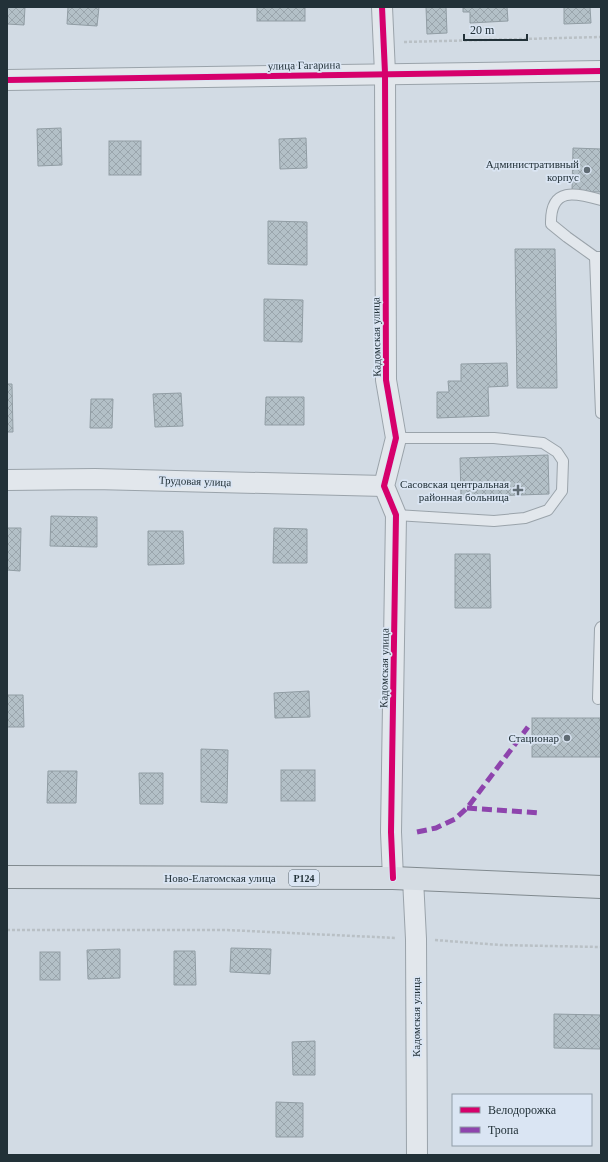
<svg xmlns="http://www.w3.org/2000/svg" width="608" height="1162" viewBox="0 0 608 1162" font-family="Georgia,serif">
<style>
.building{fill:url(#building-cross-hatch);stroke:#919da4}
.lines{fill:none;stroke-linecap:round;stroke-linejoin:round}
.service-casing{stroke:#9aa3aa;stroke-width:12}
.minor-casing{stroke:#9aa3aa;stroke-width:22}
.primary-casing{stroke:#818a8f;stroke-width:24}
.path{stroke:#b9c0c5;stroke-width:2.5;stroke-dasharray:3 2;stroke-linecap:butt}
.service{stroke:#e2e7ec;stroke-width:10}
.minor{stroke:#e2e7ec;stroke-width:20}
.primary{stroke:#d5dce3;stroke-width:22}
.quiet{stroke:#8e44ad;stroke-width:5;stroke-dasharray:10 5;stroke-linecap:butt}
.cycleway-casing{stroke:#dae5f3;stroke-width:8}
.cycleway{stroke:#d6006c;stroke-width:6}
.poi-dot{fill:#606c74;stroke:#dae5f3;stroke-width:1.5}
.labels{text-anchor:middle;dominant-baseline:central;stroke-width:3.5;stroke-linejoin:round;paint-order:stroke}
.shield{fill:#dae5f3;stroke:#596770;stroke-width:1}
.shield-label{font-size:10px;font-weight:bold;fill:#223138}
.street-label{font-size:11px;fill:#223138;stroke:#dae5f3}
.poi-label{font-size:11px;fill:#223138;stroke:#dae5f3;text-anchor:end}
</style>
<defs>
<pattern id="building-cross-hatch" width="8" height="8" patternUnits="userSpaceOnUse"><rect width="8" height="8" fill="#b3c0c7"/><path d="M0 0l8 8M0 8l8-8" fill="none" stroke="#9aa5ac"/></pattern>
</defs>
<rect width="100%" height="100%" fill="#d2dbe4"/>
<g class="building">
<path d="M7 7H25L24 25 7 24Z"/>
<path d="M68 7H99L97 26 67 24Z"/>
<rect x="257" y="7" width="48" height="14"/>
<path d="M426 7H446L447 33 427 34Z"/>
<path d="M463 7H507L508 21 470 23V12H463Z"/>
<path d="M564 7H590L591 23 564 24Z"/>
<path d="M61 128 62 165 38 166 37 129Z"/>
<path d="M306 138 307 168 280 169 279 139Z"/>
<rect x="109" y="141" width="32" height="34"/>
<path d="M573 148 601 149V192L572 191Z"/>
<path d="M268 221 307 222V265L268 264Z"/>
<path d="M515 249H555L557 388H517Z"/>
<path d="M264 299 303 300 302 342 264 341Z"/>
<path d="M507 363 508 386 488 387 489 416 437 418V392H449L448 381H461V364Z"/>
<path d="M7 384H12L13 432H7Z"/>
<path d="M181 393 183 426 155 427 153 394Z"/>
<path d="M266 397H304V425H265Z"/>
<path d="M91 399H113L112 428H90Z"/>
<path d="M548 455 549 494 461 497 460 458Z"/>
<path d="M51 516 97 517V547L50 546Z"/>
<path d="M7 528H21L20 571 7 570Z"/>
<path d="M274 528 307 529V563H273Z"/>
<path d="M148 531H183L184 564 148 565Z"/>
<path d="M455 554H490L491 608H455Z"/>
<path d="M309 691 310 717 275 718 274 693Z"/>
<path d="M7 695H23L24 727H7Z"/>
<rect x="532" y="718" width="69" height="39"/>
<path d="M201 749 228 750 227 803 201 802Z"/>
<rect x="281" y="770" width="34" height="31"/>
<path d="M48 771H77L76 803H47Z"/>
<path d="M139 773H163V804H140Z"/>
<path d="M231 948 271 949 270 974 230 972Z"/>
<path d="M120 949V978L88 979 87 950Z"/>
<path d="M174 951H195L196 985H174Z"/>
<rect x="40" y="952" width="20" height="28"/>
<path d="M554 1014 601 1015V1049L554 1048Z"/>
<path d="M315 1041V1075H293L292 1042Z"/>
<path d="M276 1102 303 1103V1137H276Z"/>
</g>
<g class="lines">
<g class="service-casing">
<g id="service">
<path d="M595 257 567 237 551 224C550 186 576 193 601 200"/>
<path d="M601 257H595L601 413"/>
<path d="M396 438H494L543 443 557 452 563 461 562 491 548 510 525 518 494 521 396 515"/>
<path d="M598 699 600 629 601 627"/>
</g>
</g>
<g class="minor-casing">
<g id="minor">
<path d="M382 7 385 73 386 380 396 438 384 486 396 515 391 832 393 878"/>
<path d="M7 80 601 71"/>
<path d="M7 480 95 479 384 486"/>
<path d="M413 879 416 939 417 1155"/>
</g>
</g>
<g class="primary-casing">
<path id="primary" d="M7 877 393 878 601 887"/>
</g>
<g class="path">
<path d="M404 42 601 37"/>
<path d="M7 930H227L396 938"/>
<path d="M435 940 500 945 601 947"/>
</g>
<use href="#service" class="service"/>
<use href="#minor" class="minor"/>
<use href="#primary" class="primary"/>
<g class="quiet">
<path d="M467 808 540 813"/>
<path d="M417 832 436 828 455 819 467 808 528 727"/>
</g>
<g class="cycleway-casing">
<g id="cycleway">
<path d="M382 7 385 73 386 380 396 438 384 486 396 515 391 832 393 878"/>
<path d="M7 80 601 71"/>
</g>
</g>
<use href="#cycleway" class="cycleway"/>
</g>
<g class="poi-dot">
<circle cx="587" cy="170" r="4"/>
<path d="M516 484h4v4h4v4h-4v4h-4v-4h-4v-4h4z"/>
<circle cx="567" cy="738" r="4"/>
</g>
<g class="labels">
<rect class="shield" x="289" y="870" width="30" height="16" rx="3"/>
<g class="shield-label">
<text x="304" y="878">Р124</text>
</g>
<g class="street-label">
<text transform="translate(304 65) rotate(-1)">улица Гагарина</text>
<text transform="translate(376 337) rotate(-91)">Кадомская улица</text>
<text transform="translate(195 481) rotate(2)">Трудовая улица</text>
<text transform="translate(384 668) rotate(-89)">Кадомская улица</text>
<text x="220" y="878">Ново-Елатомская улица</text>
<text transform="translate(416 1017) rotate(-90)">Кадомская улица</text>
</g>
<g class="poi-label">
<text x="579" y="164">Административный<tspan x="579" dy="13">корпус</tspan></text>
<text x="509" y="484">Сасовская центральная<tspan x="509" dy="13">районная больница</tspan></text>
<text x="559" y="738">Стационар</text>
</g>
</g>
<rect width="608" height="1162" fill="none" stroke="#223138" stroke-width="16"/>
<rect x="452" y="1094" width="140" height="52" fill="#dae5f3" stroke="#909da8"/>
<rect x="460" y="1107" width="20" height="6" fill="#d6006c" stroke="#909da8"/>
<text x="488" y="1114" font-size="12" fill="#223138">Велодорожка</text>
<rect x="460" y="1127" width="20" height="6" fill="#8e44ad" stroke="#909da8"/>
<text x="488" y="1134" font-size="12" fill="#223138">Тропа</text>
<path d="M464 34v6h63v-6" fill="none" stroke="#223138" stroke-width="2"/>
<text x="470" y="34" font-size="12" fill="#223138" stroke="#dae5f3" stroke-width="3" paint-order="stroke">20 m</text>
</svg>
